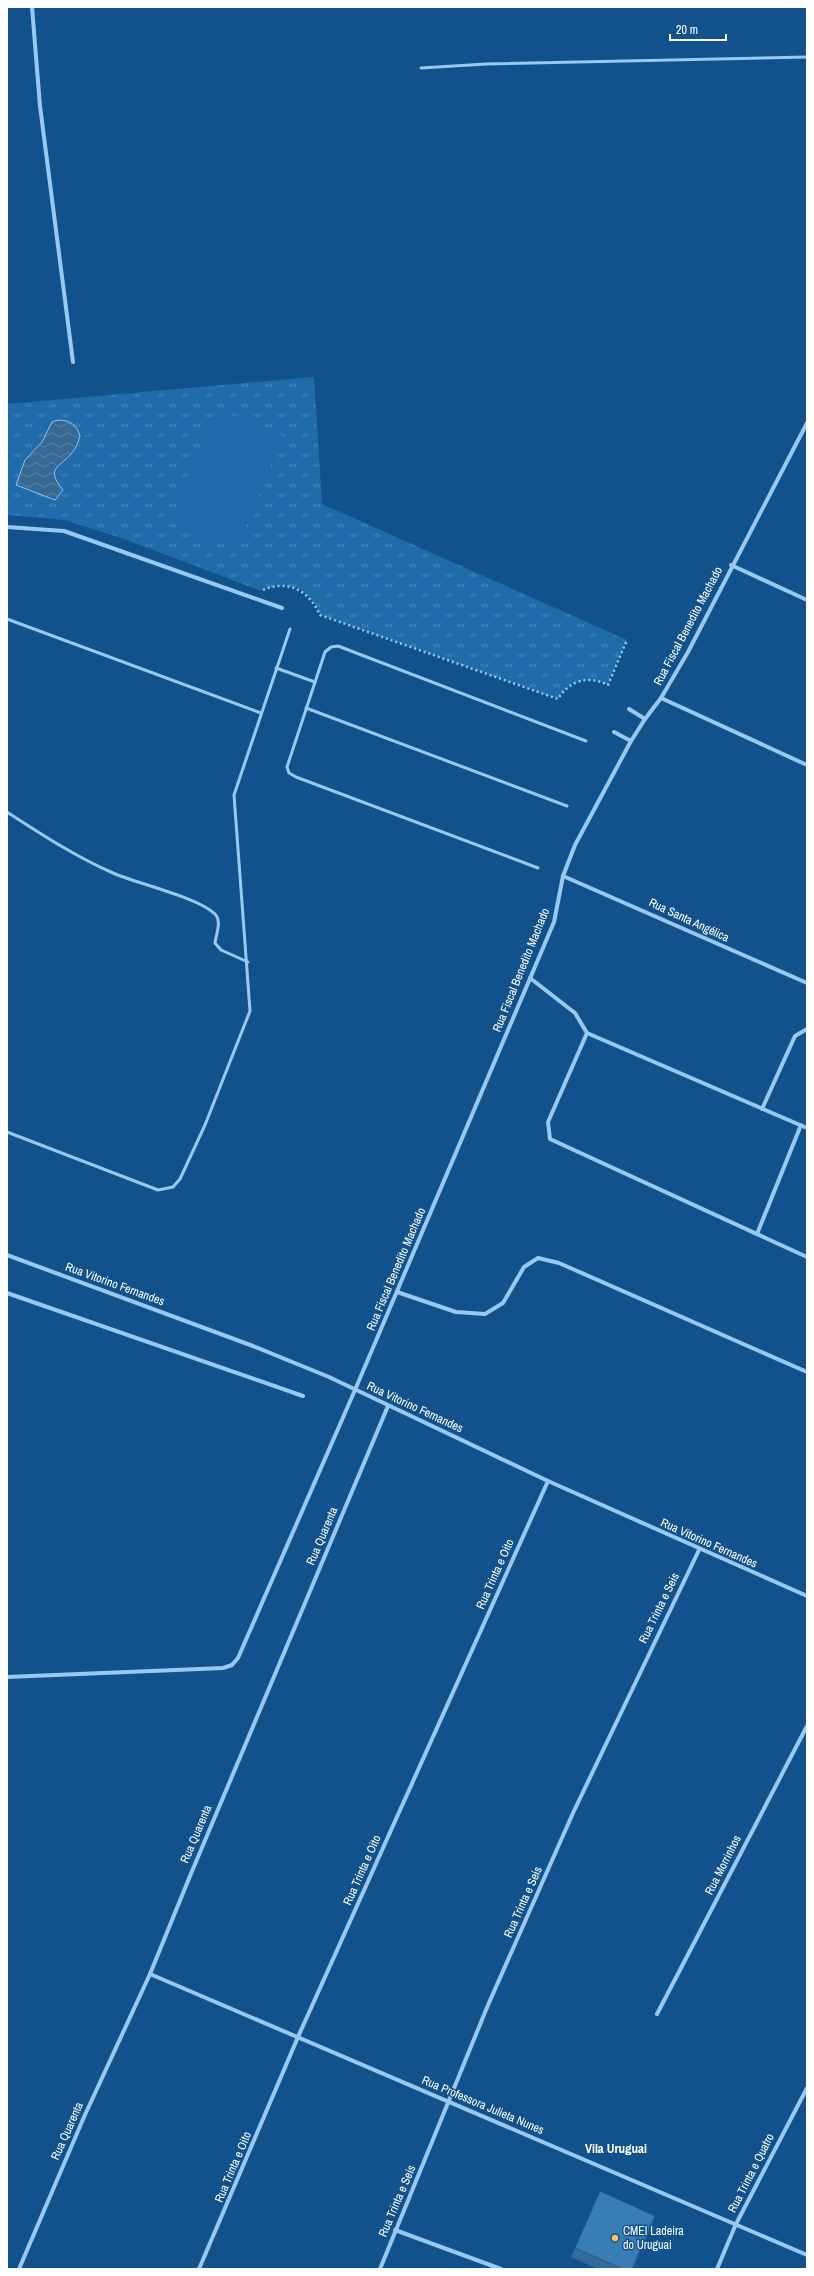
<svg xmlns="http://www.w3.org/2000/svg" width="814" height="2276" viewBox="0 0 814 2276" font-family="'Archivo Narrow',sans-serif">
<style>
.park{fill:url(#park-tufts)}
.pitch{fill:#206baa}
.water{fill:url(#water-waves);stroke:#8bc6f5}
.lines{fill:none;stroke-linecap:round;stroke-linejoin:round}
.path{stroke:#99c9f2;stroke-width:2.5;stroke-dasharray:2 3;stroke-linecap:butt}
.lane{stroke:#99c9f2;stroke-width:3}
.street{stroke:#99c9f2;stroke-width:4}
.wall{fill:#316c9d}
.shaded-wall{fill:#285880}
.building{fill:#397db7;stroke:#285880}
.poi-dot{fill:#ffc15a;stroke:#11528d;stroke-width:1.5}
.labels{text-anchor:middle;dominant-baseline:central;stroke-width:3;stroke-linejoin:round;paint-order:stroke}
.street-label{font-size:12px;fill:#fff;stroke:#11528d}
.poi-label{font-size:12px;fill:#fff;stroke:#11528d;text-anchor:start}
.neighbourhood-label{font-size:13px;font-weight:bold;fill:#fff;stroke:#11528d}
</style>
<defs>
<pattern id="park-tufts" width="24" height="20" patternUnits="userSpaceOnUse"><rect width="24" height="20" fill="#206baa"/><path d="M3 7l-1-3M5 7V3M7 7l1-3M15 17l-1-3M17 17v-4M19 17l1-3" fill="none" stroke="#4d89bb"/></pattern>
<pattern id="water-waves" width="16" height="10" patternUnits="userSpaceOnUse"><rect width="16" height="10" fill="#386994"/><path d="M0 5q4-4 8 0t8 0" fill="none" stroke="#5680a4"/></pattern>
</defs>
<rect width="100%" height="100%" fill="#11528d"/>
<path class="park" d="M314 377 322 504 627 640 608 685C588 675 570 680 558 699L320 615C308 587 289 579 261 591L124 539 65 520 7 515V404Z"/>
<path class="pitch" d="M217 409 283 436 237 550 171 523Z"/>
<path class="water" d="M58 420C70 420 77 425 80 436 78 443 76 448 71 454 59 468 45 468 63 490L55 500 16 485 25 460 42 442 52 422Z"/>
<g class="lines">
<path class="path" d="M263 590C289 579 309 591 320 615L558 699C570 680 588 675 608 685L627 640"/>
<g class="lane">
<path d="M421 68 486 64 807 57"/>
<path d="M7 619 261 713"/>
<path d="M276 668 315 682"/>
<path d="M306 708 567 806"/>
<path d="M7 812C41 834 76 857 113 873 138 884 197 897 215 914 222 921 216 935 215 943L221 950 248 962"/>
<path d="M538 868 296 777 289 773 287 767 325 652 331 647 338 646 586 741"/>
<path d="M7 1132 158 1190 173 1187 180 1179 205 1125 250 1011 234 795 290 629"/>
</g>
<g class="street">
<path d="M32 7 40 106 73 362"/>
<path d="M7 527 64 531 282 608"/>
<path d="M731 565 807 600"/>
<path d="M661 698 807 765"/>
<path d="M629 709 645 719"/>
<path d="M614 732 631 741"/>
<path d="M563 876 807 983"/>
<path d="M530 978 575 1013 587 1033 807 1128"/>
<path d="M587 1033 548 1122 550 1139 807 1257"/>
<path d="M762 1109 795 1036 807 1029"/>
<path d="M757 1234 801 1125"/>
<path d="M7 1255 253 1346 329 1377 548 1481 807 1596"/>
<path d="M397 1292 456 1312 485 1314 503 1303 524 1267 538 1258 559 1263 807 1372"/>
<path d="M7 1293 303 1396"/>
<path d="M7 1677 223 1668 232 1665 238 1658 355 1390 554 922 563 876 575 845 631 741 645 719 661 698 688 652 807 423"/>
<path d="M150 1974 807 2255"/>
<path d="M657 2014 807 1726"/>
<path d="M395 2230 501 2269"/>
<path d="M19 2269 84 2117 150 1974 190 1876 388 1406"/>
<path d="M199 2269 298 2037 548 1481"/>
<path d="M380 2269 488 2005 573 1813 699 1550"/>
<path d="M717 2269 736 2224 807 2088"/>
</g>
</g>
<path class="wall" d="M655 2216 652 2226 633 2269H598L571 2257 575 2248Z"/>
<path class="shaded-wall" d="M655 2216 652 2226 633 2269H632Z"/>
<path class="building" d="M600 2191 655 2216 632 2269H623L575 2248Z"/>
<circle class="poi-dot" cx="615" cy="2238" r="4"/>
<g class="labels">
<g class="street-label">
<text transform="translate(688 626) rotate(-62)">Rua Fiscal Benedito Machado</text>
<text transform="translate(689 920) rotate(25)">Rua Santa Angélica</text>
<text transform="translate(521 970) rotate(-68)">Rua Fiscal Benedito Machado</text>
<text transform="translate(396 1269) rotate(-67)">Rua Fiscal Benedito Machado</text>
<text transform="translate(115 1284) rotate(20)">Rua Vitorino Fernandes</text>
<text transform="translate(415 1407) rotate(25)">Rua Vitorino Fernandes</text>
<text transform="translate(322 1536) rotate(-67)">Rua Quarenta</text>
<text transform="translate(709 1543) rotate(24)">Rua Vitorino Fernandes</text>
<text transform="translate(495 1574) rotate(-66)">Rua Trinta e Oito</text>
<text transform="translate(659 1608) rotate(-64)">Rua Trinta e Seis</text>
<text transform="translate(196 1834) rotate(-67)">Rua Quarenta</text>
<text transform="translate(723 1865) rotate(-63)">Rua Morrinhos</text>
<text transform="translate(362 1870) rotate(-66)">Rua Trinta e Oito</text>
<text transform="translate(523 1902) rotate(-66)">Rua Trinta e Seis</text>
<text transform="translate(483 2105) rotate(23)">Rua Professora Julieta Nunes</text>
<text transform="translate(67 2131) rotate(-66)">Rua Quarenta</text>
<text transform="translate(233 2167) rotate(-67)">Rua Trinta e Oito</text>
<text transform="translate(751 2173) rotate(-63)">Rua Trinta e Quatro</text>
<text transform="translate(397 2201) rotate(-67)">Rua Trinta e Seis</text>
</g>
<g class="poi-label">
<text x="623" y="2231">CMEI Ladeira<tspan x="623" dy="14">do Uruguai</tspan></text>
</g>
<g class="neighbourhood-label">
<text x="616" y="2148">Vila Uruguai</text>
</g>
</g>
<rect width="814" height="2276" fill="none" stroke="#ffffff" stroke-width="16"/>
<path d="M670 34v6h56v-6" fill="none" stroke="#ffffff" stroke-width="2"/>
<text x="676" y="34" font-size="12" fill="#ffffff" stroke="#11528d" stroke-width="3" paint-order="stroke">20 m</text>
</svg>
